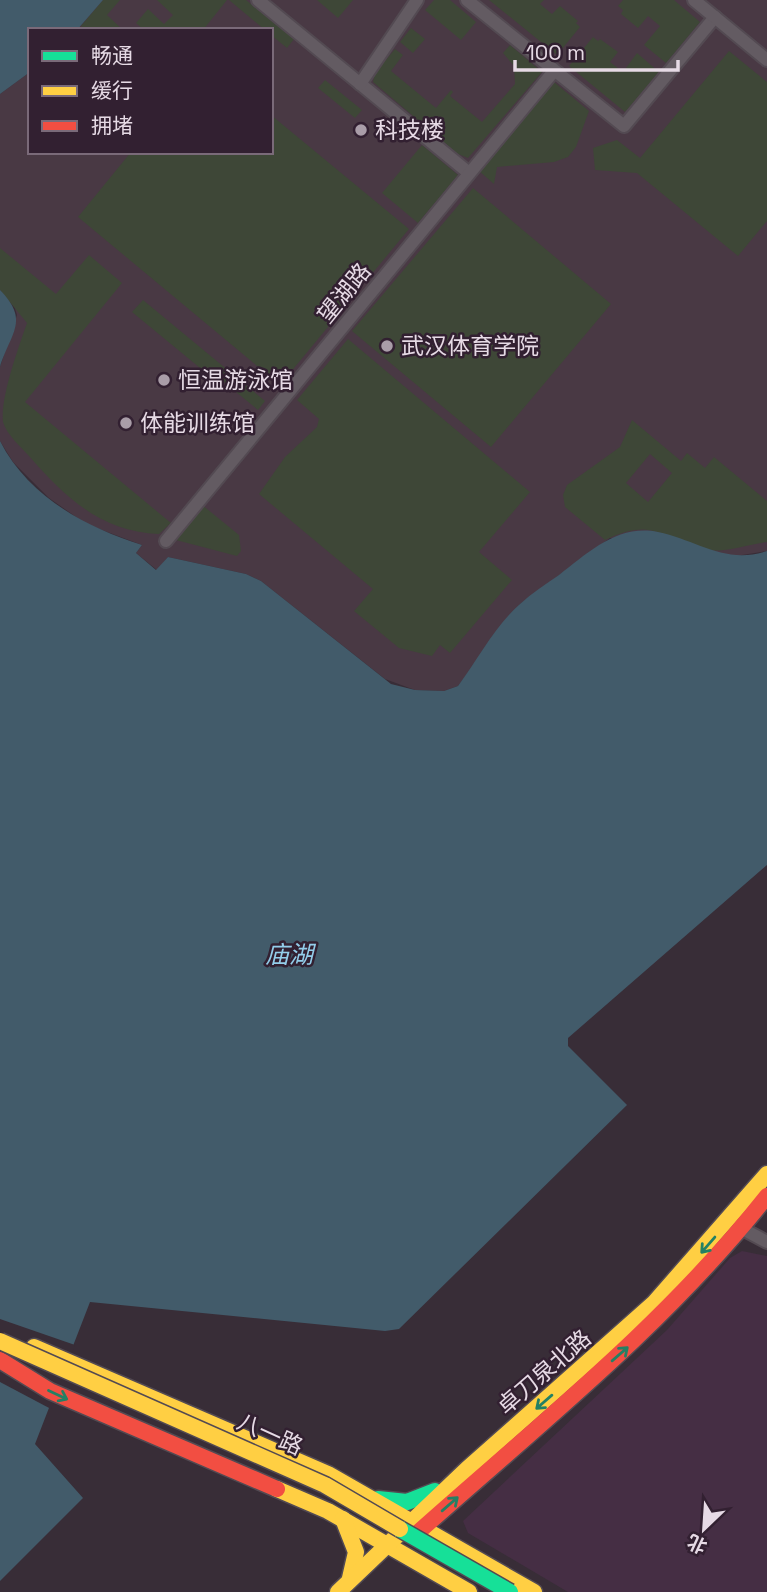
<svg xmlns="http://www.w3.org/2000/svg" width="767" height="1592" viewBox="0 0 767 1592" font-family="'Space Grotesk','Noto Sans SC',sans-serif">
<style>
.built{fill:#452e44}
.education{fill:#493944}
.green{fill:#3e4737;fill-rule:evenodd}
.water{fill:#425b6a}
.pier{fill:#382d37}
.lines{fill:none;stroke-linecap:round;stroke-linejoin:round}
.street-casing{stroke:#534a52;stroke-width:16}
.fast-casing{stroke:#534a52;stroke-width:19}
.slow-casing{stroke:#534a52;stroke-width:19}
.jam-casing{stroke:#534a52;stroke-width:19}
.street{stroke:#635b62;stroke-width:12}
.fast{stroke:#16e098;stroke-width:16}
.slow{stroke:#ffcf43;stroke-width:16}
.jam{stroke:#f24e42;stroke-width:16}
.fast-bridge-casing{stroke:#534a52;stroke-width:19;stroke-linecap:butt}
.slow-bridge-casing{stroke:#534a52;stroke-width:19;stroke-linecap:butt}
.fast-bridge{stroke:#16e098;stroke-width:16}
.slow-bridge{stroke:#ffcf43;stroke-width:16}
.oneway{stroke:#248064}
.poi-dot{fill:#a99da8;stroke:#322031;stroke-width:2.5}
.labels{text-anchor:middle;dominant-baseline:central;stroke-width:5;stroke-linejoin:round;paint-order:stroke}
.poi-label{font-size:23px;fill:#e6dae5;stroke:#322031;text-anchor:start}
.street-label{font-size:23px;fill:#e6dae5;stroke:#322031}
.water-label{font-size:24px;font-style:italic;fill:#93cdea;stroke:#322031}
</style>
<rect width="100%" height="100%" fill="#382d37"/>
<path class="built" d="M742 1251 767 1256V1592H568L468 1533 463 1521 667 1330 730 1258Z"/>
<path class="education" d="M103 0H767V551L736 556 610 538 520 604 458 686 444 691 415 690 385 679 261 581 246 574 168 557 157 570 136 553 142 545 86 524 49 498 13 462 0 441V367L17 315 14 305 0 290V94L30 72V152H271V30H77Z"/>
<g class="green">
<path d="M103 0H120L107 15 123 30H85L81 26Z"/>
<path d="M157 0H227L203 30H144L136 23 148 9 164 24 173 15Z"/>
<path d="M229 0H246L294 39 287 48 271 35V30H265Z"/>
<path d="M317 0H353L338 18Z"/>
<path d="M434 0H450L476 22 461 40 425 10Z"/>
<path d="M489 0H544L540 4 552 14 560 6 578 21 576 23 580 27 557 55Z"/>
<path d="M623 0H674L700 22 666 63 644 45 660 26 648 16 638 28 621 14 623 10 618 6Z"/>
<path d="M411 28 425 39 413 53 400 42Z"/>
<path d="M593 37 598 41 600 39 618 52 610 62 623 72 637 53 659 72 625 112 569 66Z"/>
<path d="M510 45 542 72 468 158 458 154 373 82 375 73 395 49 403 55 391 71 436 108 451 90 453 92 450 96 482 122 515 84 514 66 503 53Z"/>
<path d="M729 51 767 82V221L738 256 637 173 595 170 593 148 617 140 640 158Z"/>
<path d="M325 80 362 110 355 118 318 88Z"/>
<path d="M554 82 589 111 576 147 568 157 554 162 497 167 494 184 479 171Z"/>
<path d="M271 115 409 229 280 385 78 217 131 152H271Z"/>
<path d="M422 145 458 175 418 223 382 193Z"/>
<path d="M473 188 611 304 491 447 352 331Z"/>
<path d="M0 248 56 294 89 255 122 283 25 402 171 523 159 534C101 532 65 497 29 456 20 446 7 435 3 422 0 398 19 346 27 323L0 290Z"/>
<path d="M143 300 265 401 258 410 214 374 211 377 132 312Z"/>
<path d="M348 339 530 492 479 552 512 580 450 653 440 645 432 656 399 648 354 611 373 589 259 494 285 457 317 427 319 419 297 400Z"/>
<path d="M632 420 681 461 687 453 705 468 714 457 767 501V542C749 544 724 553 706 550 661 542 659 515 605 540L565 507 563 495 567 485 620 447ZM650 454 672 473 648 502 626 483Z"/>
<path d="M201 504 239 535 241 551 237 556 172 539Z"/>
</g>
<g class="water">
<path d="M0 0H103L77 30H30V72L0 94Z"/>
<path d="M0 290C30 321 11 332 0 367Z"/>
<path d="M0 441C28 496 85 527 142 545L136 553 156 570 168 557 246 574 261 581 391 684 415 690 444 691 458 686C478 659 495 626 520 604 532 593 546 584 559 575 589 552 618 524 658 532 697 540 725 565 767 551V865L568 1038V1046L627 1105 399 1329 385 1331 90 1302 35 1444 83 1498 0 1581Z"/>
</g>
<path class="pier" d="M0 1319 75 1345 51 1409 0 1382Z"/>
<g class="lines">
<g class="street-casing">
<g id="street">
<path d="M258 0 469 173"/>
<path d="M467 0 624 126 715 17"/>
<path d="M694 0 767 60"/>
<path d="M360 84 417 0"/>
<path d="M166 541 554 71"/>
<path d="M737 1226 767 1242"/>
</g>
</g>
<g class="fast-casing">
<path id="fast" d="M378 1499 407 1502 435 1491"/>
</g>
<g class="slow-casing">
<g id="slow">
<path d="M34 1347 328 1474 534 1592"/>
<path d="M277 1489 328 1511 469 1592"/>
<path d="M343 1519 356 1552 350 1578"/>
<path d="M338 1592 467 1469 654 1303 767 1174"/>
</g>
</g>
<g class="jam-casing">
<g id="jam">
<path d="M0 1360 50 1391 277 1489"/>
<path d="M415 1535C537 1426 665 1325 767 1196"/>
</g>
</g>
<use href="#street" class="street"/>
<use href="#fast" class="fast"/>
<use href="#slow" class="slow"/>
<use href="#jam" class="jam"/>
<g class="fast-bridge-casing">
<path id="fast-bridge" d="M400 1529 510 1592"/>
</g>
<g class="slow-bridge-casing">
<path id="slow-bridge" d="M0 1341 325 1485 400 1529"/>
</g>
<use href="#fast-bridge" class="fast-bridge"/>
<use href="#slow-bridge" class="slow-bridge"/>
</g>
<defs><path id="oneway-shaft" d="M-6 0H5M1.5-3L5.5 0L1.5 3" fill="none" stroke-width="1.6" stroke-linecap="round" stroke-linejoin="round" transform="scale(1.75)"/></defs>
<g class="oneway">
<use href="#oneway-shaft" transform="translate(708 1245) rotate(131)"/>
<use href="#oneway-shaft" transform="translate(620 1354) rotate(-41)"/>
<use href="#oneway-shaft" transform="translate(58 1395) rotate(25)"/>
<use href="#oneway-shaft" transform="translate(544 1402) rotate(139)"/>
<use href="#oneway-shaft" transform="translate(450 1504) rotate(-41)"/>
</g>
<g class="poi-dot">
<circle cx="361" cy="130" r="7"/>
<circle cx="387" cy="346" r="7"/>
<circle cx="164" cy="380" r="7"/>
<circle cx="126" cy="423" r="7"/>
</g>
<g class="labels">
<g class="poi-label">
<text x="375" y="130">科技楼</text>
<text x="401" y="346">武汉体育学院</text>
<text x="178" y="380">恒温游泳馆</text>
<text x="140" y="423">体能训练馆</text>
</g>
<g class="street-label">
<text transform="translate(344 293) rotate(-51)">望湖路</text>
<text transform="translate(544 1372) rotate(-41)">卓刀泉北路</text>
<text transform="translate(270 1434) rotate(24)">八一路</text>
</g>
<g class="water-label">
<text x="289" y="954">庙湖</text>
</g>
</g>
<rect x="28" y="28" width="245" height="126" fill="#322031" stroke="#7a6a79" stroke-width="2"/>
<rect x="42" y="51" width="35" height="10" fill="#16e098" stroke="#7a6a79" stroke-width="2"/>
<text x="91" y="63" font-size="21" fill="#e6dae5">畅通</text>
<rect x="42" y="86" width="35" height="10" fill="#ffcf43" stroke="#7a6a79" stroke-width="2"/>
<text x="91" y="98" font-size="21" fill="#e6dae5">缓行</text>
<rect x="42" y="121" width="35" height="10" fill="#f24e42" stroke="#7a6a79" stroke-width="2"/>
<text x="91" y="133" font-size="21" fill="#e6dae5">拥堵</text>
<g transform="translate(704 1529) rotate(205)" stroke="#322031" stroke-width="5" paint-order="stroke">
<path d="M0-5L12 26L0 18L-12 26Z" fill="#e6dae5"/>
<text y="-10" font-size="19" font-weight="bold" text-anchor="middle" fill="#e6dae5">北</text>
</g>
<path d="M515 60v10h163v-10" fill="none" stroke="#e6dae5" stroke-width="3.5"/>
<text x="526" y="60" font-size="21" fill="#e6dae5" stroke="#322031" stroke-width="5" paint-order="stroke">100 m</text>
</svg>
